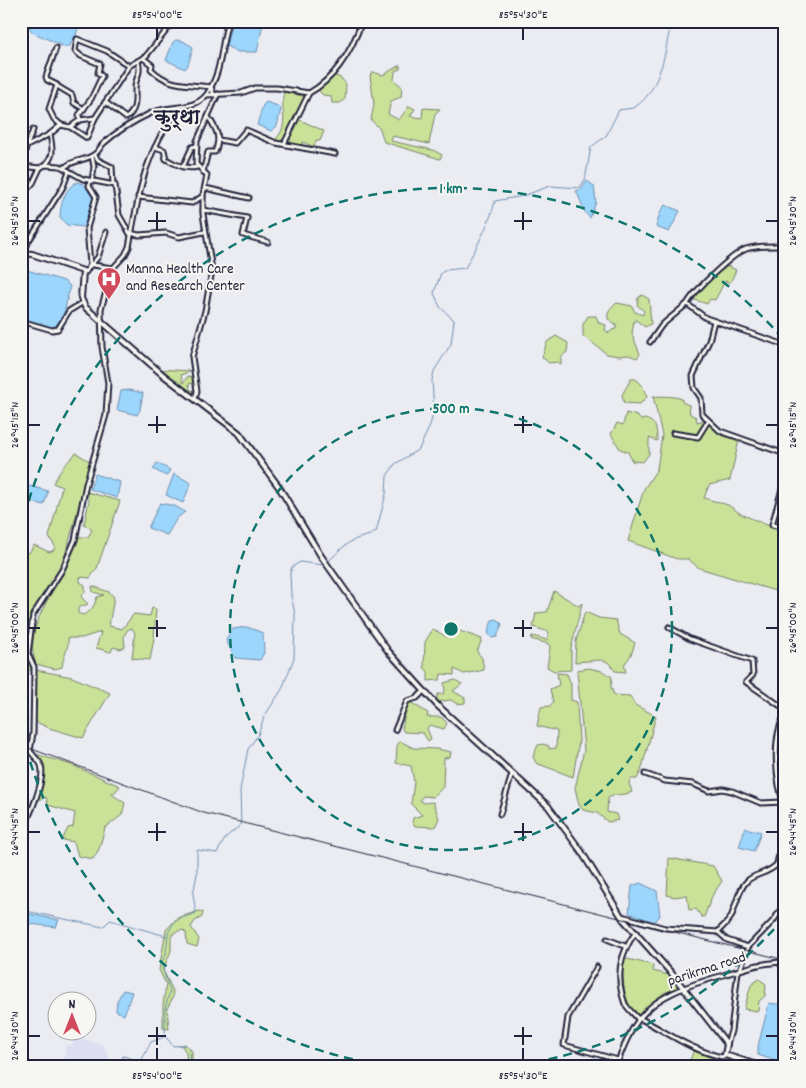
<svg xmlns="http://www.w3.org/2000/svg" width="806" height="1088" viewBox="0 0 806 1088" font-family="Dekko,'Playpen Sans Deva',sans-serif">
<style>
.built{fill:#dddef1}
.green{fill:#c9e298;stroke:#76826a}
.water{fill:#9cd6fc;stroke:#6b8eaf}
.lines{fill:none;stroke-linecap:round;stroke-linejoin:round}
.stream{stroke:#6b8eaf;stroke-width:1}
.minor-casing{stroke:#22223b;stroke-width:7}
.major-casing{stroke:#22223b;stroke-width:8}
.minor{stroke:#f6f6f2;stroke-width:3}
.major{stroke:#f6f6f2;stroke-width:4}
.rail{stroke:#22223b;stroke-width:1}
.ticks{fill:none;stroke:#22223b;stroke-width:2}
.ring{fill:none;stroke:#0f766e;stroke-width:2.5;stroke-dasharray:9 6}
.labels{text-anchor:middle;dominant-baseline:central;stroke-width:4;stroke-linejoin:round;paint-order:stroke}
.poi-label{font-size:15px;fill:#22223b;stroke:#f6f6f2;text-anchor:start}
.street-label{font-size:15px;fill:#22223b;stroke:#f6f6f2}
.district-label{font-size:20px;font-weight:bold;fill:#22223b;stroke:#f6f6f2}
.centre{fill:#0f766e;stroke:#f6f6f2;stroke-width:2.5}
.ring-label{font-size:15px;text-anchor:middle;font-weight:bold;fill:#0f766e;stroke:#f6f6f2;stroke-width:4;stroke-linejoin:round;paint-order:stroke}
.neatline{fill:none;stroke:#22223b;stroke-width:2}
.ticks-label{font-size:12px;text-anchor:middle;fill:#22223b}
</style>
<rect width="100%" height="100%" fill="#ebebf2"/>
<filter id="ink" filterUnits="userSpaceOnUse"><feTurbulence type="fractalNoise" baseFrequency=".02" numOctaves="2"/><feDisplacementMap in="SourceGraphic" scale="10" xChannelSelector="R" yChannelSelector="G"/><feConvolveMatrix kernelMatrix="1 2 1 2 8 2 1 2 1" color-interpolation-filters="sRGB"/></filter>
<g filter="url(#ink)">
<path class="built" d="M76 1037 103 1045 109 1058 108 1067H63L66 1045 72 1046Z"/>
<g class="green">
<path d="M400 65V69L395 71 394 80 402 87 401 97 391 101 388 114 399 120 409 106 415 109 410 116 422 118 423 108 440 109 435 114 429 144 393 136 391 141 433 150 442 155 440 159 384 142 380 129 371 120 374 104 370 75 373 72 383 75Z"/>
<path d="M332 75 341 78 346 84 345 99 340 103H332L331 96 323 95 318 90Z"/>
<path d="M284 92 307 97 284 139 280 141 275 140C291 124 279 110 284 92Z"/>
<path d="M298 119 324 131 320 141 316 140 314 147 303 142 301 147 289 144 291 139 287 138Z"/>
<path d="M728 266 736 270 730 283 725 281 715 300 710 299 707 304 692 299 713 277Z"/>
<path d="M642 295 649 299 651 324 645 327 636 320 634 321 632 334 640 354 637 358 629 355 619 356 607 354 583 336V324L588 316H596L599 323 606 325 605 330 609 333 612 330 616 329V324L608 319C607 311 610 307 617 303L632 306 635 312 643 315 644 311 637 305 638 298Z"/>
<path d="M556 336 568 343 567 352 561 357V364L557 362 549 363 542 357 547 342Z"/>
<path d="M157 369 191 371 181 375 183 383 187 377 193 376 195 382 189 384 190 390 198 391 194 397Z"/>
<path d="M631 379H636L642 385 647 397 640 404 624 403 622 395Z"/>
<path d="M653 396C662 397 673 395 682 399V402L689 405 690 414 696 417 697 422 705 420 720 435 739 440 730 480 709 485 704 498 728 505 741 514 772 527 785 529V594L699 568 688 559H677L628 541 644 489 657 469 662 435Z"/>
<path d="M626 413 637 416 641 420 645 419C657 423 657 429 657 441L649 438V454L643 462 632 461 628 452 620 449 611 434 617 423 623 425Z"/>
<path d="M76 453 91 462 63 563 31 614 26 653 32 672 21 664V560L24 553H29L34 545 49 552 54 550 55 546 49 537 62 487 53 483 63 467Z"/>
<path d="M87 492 120 501 97 568 90 578 80 577V582L85 585V592L81 597 88 604 78 608V613L82 615C92 612 94 606 97 597L104 595 93 592 92 586 109 592 114 597 109 626 122 629 134 614 150 616 152 608 156 609 154 638 150 660 132 658 135 633 132 628 127 630 124 637 125 647 120 649 113 647 111 652 96 648 101 632 82 638H68C69 649 63 656 62 667L55 669 36 664C23 632 50 597 65 570 70 559 74 548 78 537H88L92 530 84 524 89 501Z"/>
<path d="M554 591 579 606 582 603 571 649V670L554 671 547 667 550 648 549 644 531 639 532 636 547 640 549 632 533 627 536 613 547 612Z"/>
<path d="M585 612 599 618 616 620 620 634 635 643 631 655 624 665 626 672 615 671 608 662 601 660 575 662 576 641Z"/>
<path d="M433 629 450 639 457 630 482 639 477 652 482 658 484 670 464 674 454 669V675L441 674 440 680 428 681V672L424 667 425 642Z"/>
<path d="M589 668 602 671 612 677 611 687 614 695 630 696 635 705 656 716 641 771 637 779H631L629 783 632 792C623 796 616 793 608 798L607 812 616 814 618 820 608 822 597 813 583 810 579 805 575 788 584 750 577 670Z"/>
<path d="M36 670 72 677 110 693 83 738 49 728 34 721Z"/>
<path d="M557 673 567 674 571 684V700L577 702 579 741 573 777 536 763 533 757 538 745 543 744 549 746V749L556 748 557 731 537 726 541 707 550 706 553 702 550 689 559 685Z"/>
<path d="M455 680 462 684 453 691 465 698V703L457 704 451 700 436 702 438 694H443L445 690 444 683Z"/>
<path d="M410 702 428 713 427 717H441L447 723 444 729 430 725 427 728 431 739 428 741 423 733 404 732 402 729 407 703Z"/>
<path d="M400 741 413 748 437 749 451 752 450 757 444 758 443 787 433 797 423 796 420 800 424 803 433 802 439 818 435 827 415 826 412 823 413 818 422 815 411 804 414 782 411 766 396 763 397 746Z"/>
<path d="M35 754 72 765 120 786 114 793H110L125 803 122 815 105 828 99 849 93 859 78 856 74 842 62 840 68 828 73 827 75 813 48 805 46 797 37 801 42 769Z"/>
<path d="M669 858 713 866 722 881 712 896 704 917H702L696 909 689 910 687 895 675 897 667 895Z"/>
<path d="M199 911 203 912 202 917 195 921 191 927 199 939 197 947 187 944 186 933 183 930 175 932 171 937V951L163 970 173 991V997L167 1009 169 1029 163 1028V1005L166 984 159 970 166 930 177 918Z"/>
<path d="M623 958 653 965V971L669 975 680 987 664 993 638 1017C623 1003 622 978 623 958Z"/>
<path d="M759 979 766 984 765 996 759 1001 758 1011 744 1009 751 985Z"/>
<path d="M185 1044 192 1051V1067H187L186 1052 181 1045Z"/>
<path d="M695 1048 736 1063 735 1067H687Z"/>
</g>
<g class="water">
<path d="M26 21H80L76 35 69 47H65L32 32Z"/>
<path d="M232 21 263 23 257 52H238L226 46Z"/>
<path d="M176 40 183 41 193 47 188 65 185 69 166 60 173 42Z"/>
<path d="M266 102 278 106 281 109 277 126 271 131 257 125 263 105Z"/>
<path d="M587 181 594 186 596 202 590 218C583 213 581 199 576 191L581 190Z"/>
<path d="M77 182 83 184 95 194 88 221 83 227 67 225 60 217C60 206 65 187 77 182Z"/>
<path d="M665 205 680 211 669 232 656 227 660 213Z"/>
<path d="M27 270 64 281 70 286 64 314 54 328 21 320V288Z"/>
<path d="M129 390 143 393 140 410 137 415 117 410 121 391Z"/>
<path d="M157 463 170 470 166 476 153 469Z"/>
<path d="M95 474 120 482 117 498 90 489Z"/>
<path d="M174 474 191 483 183 503 166 495Z"/>
<path d="M26 485 48 491 44 505 21 499Z"/>
<path d="M160 503 175 506 185 512 177 518 167 535 148 528Z"/>
<path d="M497 619 502 624 497 637 492 638 488 633 492 620Z"/>
<path d="M247 627 263 633 264 653 260 660 235 658 226 640 233 629Z"/>
<path d="M745 828 761 832 754 851 739 847Z"/>
<path d="M640 883 657 891 660 916 654 922 629 913 632 886Z"/>
<path d="M21 912 59 920 56 927 21 923Z"/>
<path d="M123 990 132 992 124 1015 116 1011 117 1001Z"/>
<path d="M769 1003 785 1005V1064L758 1055V1046Z"/>
</g>
<g class="lines">
<g class="stream">
<path d="M21 910 103 927 110 920 166 936"/>
<path d="M121 1067 123 1056 141 1061 151 1042 164 1037"/>
<path d="M190 1067 189 1047 185 1045 173 1046 165 1036V1008L170 991 161 964 166 954 168 933 173 924 179 919 196 913 193 894 197 874V850L217 853 226 837 241 825 240 790 248 749 258 735 264 717 282 689 294 658 295 614 291 595 290 573 292 567 300 562 323 565C333 559 340 548 350 542 358 537 368 537 376 532L386 494 387 476 395 464 419 449 429 428 434 412 432 380 434 371 451 344 454 320 440 307 434 293 441 273 446 270 465 268C476 248 490 223 495 201L523 196 550 186 579 188 585 180 591 147 606 136 619 110C624 109 631 109 635 107 661 90 666 49 671 21"/>
</g>
<g class="minor-casing">
<g id="minor">
<path d="M56 48 46 77 47 80 57 85 49 109 54 119 61 125"/>
<path d="M143 58 152 65 151 69C171 88 186 83 211 87L214 95"/>
<path d="M57 86 72 95 74 103 84 109"/>
<path d="M207 95 241 93 255 88H277L309 93C336 78 352 50 362 21"/>
<path d="M105 102 126 118C137 110 135 100 135 88 135 77 142 75 138 61"/>
<path d="M80 120 79 115 91 99 102 76 98 73 100 64 81 56 75 51 77 39 107 51 129 66"/>
<path d="M70 127 87 138 95 118"/>
<path d="M219 140 235 143 246 130 276 143 335 154"/>
<path d="M284 144 309 93"/>
<path d="M27 145 33 130"/>
<path d="M155 147 164 150 166 159C175 164 186 170 197 167"/>
<path d="M95 155 98 160 112 167 113 184"/>
<path d="M21 164 27 146 50 134 61 125 70 127 80 120 95 118 129 66 146 56 174 21"/>
<path d="M45 165C55 156 52 147 50 134"/>
<path d="M21 166 40 168 45 165 60 166 83 179 115 185 119 215 130 234"/>
<path d="M65 167C74 159 88 161 96 153 99 151 100 147 103 144 117 131 134 121 151 113 168 104 194 112 207 94 223 69 220 48 228 21"/>
<path d="M183 167 192 147 196 146"/>
<path d="M203 172 208 152H215C221 138 217 130 209 118"/>
<path d="M92 181 94 167 92 156"/>
<path d="M205 188 249 198"/>
<path d="M21 196 33 183 40 168"/>
<path d="M138 197 192 203 203 196"/>
<path d="M203 210 247 218 243 235 268 242"/>
<path d="M130 233 139 235 166 233 179 237 204 232"/>
<path d="M21 253 63 187 69 171"/>
<path d="M93 265 113 268"/>
<path d="M90 266 98 257 106 232"/>
<path d="M83 271 86 272 90 265 87 228 96 197 89 186 90 181"/>
<path d="M687 304C695 290 731 255 746 249 758 245 773 246 785 246"/>
<path d="M21 321 52 330 58 329 69 311 82 303"/>
<path d="M714 321 709 341 693 376 694 388 701 398 702 414 720 431 785 454"/>
<path d="M650 342 662 325 687 304 706 318 785 345"/>
<path d="M195 399 197 391 192 357 205 311 212 270 203 214V195L207 175 196 164 197 141 218 94"/>
<path d="M673 433 698 437 708 421"/>
<path d="M782 489 772 525 785 528"/>
<path d="M669 627 690 639 752 661 753 675 746 682 785 709"/>
<path d="M785 715C771 738 776 783 785 807"/>
<path d="M395 730 407 701 417 698 424 691"/>
<path d="M645 774 665 781 693 784 709 791 723 789 732 791 761 803 783 802"/>
<path d="M500 814 512 774"/>
<path d="M21 832C28 820 48 776 40 763 37 759 33 755 30 751L33 733 34 675V667L28 654 33 615 62 570 75 540 86 484 106 415 108 383 102 347 101 309 113 268 125 255 129 247C139 192 144 153 179 108"/>
<path d="M622 916 665 928 718 932"/>
<path d="M636 932C619 954 615 977 625 1004 628 1009 634 1014 638 1019"/>
<path d="M607 939 625 946"/>
<path d="M748 947 727 940 718 932C722 926 728 923 731 917 736 906 738 890 747 881 755 873 769 874 777 864L785 824"/>
<path d="M782 962 781 965 785 967"/>
<path d="M597 967 568 1017 564 1045 618 1060"/>
<path d="M740 970 748 947 774 920 785 903"/>
<path d="M639 1018C667 1032 690 1050 722 1057L725 1055"/>
<path d="M727 1044 731 1031 738 971"/>
<path d="M616 1067C635 1012 652 997 707 980 724 975 741 969 758 965 767 963 776 963 785 961"/>
</g>
</g>
<g class="major-casing">
<path id="major" d="M21 253 32 254 83 271 81 298 85 307 162 374 239 433 279 487 321 556 388 651 437 705 548 806 581 851 623 919 673 975 727 1044 725 1055 763 1067"/>
</g>
<use href="#minor" class="minor"/>
<use href="#major" class="major"/>
<path class="rail" d="M21 745 204 813 785 960"/>
</g>
</g>
<path class="ticks" d="M157 28V40M523 28V40M157 212V230M523 212V230M28 221H40M148 221H166M514 221H532M766 221H778M157 416V433M523 416V433M28 425H40M148 425H166M514 425H532M766 425H778M157 620V637M523 620V637M28 628H40M148 628H166M514 628H532M766 628H778M157 823V841M523 823V841M28 832H40M148 832H166M514 832H532M766 832H778M157 1027V1045M523 1027V1045M28 1036H40M148 1036H166M514 1036H532M766 1036H778M157 1048V1060M523 1048V1060"/>
<g class="ring">
<circle cx="451" cy="629" r="221"/>
<path d="M784 918A441 441 0 0 1 505 1067M397 1067A441 441 0 0 1 21 728M21 530A441 441 0 0 1 784 340"/>
</g>
<defs>
<g id="hospital-pin" transform="scale(1.25)"><path d="M0 17L-7.5 6A9.5 9.5 0 1 1 7.5 6Z" fill="#d1495b" stroke="#f6f6f2"/><path d="M-5-5h3v3.5h4V-5h3V5h-3V1.5h-4V5h-3Z" fill="#fff"/></g>
</defs>
<g fill-rule="evenodd">
<use href="#hospital-pin" x="109" y="279"/>
</g>
<g class="labels">
<g class="poi-label">
<text x="126" y="270">Manna Health Care<tspan x="126" dy="17">and Research Center</tspan></text>
</g>
<g class="street-label">
<text transform="translate(707 970) rotate(-18)">parikrma road</text>
</g>
<g class="district-label">
<text x="177" y="119">कुर्था</text>
</g>
</g>
<circle cx="451" cy="629" r="8" class="centre"/>
<g class="ring-label">
<text x="451" y="193">1 km</text>
<text x="451" y="413">500 m</text>
</g>
<rect width="806" height="1088" fill="none" stroke="#f6f6f2" stroke-width="55"/>
<g transform="translate(72 1016)"><circle r="24" fill="#f6f6f2" stroke="#a1a1a9"/>
<path d="M0-4L9 19L0 12L-9 19Z" fill="#d1495b"/>
<text y="-8" font-size="14" font-weight="bold" text-anchor="middle" fill="#22223b">N</text>
</g>
<rect x="28" y="28" width="750" height="1032" class="neatline"/>
<g class="ticks-label">
<text x="157" y="18">85°54'00"E</text>
<text x="523" y="18">85°54'30"E</text>
<text transform="translate(14 221) rotate(-90)" y="4">26°45'30"N</text>
<text transform="translate(792 221) rotate(-90)" y="4">26°45'30"N</text>
<text transform="translate(14 425) rotate(-90)" y="4">26°45'15"N</text>
<text transform="translate(792 425) rotate(-90)" y="4">26°45'15"N</text>
<text transform="translate(14 628) rotate(-90)" y="4">26°45'00"N</text>
<text transform="translate(792 628) rotate(-90)" y="4">26°45'00"N</text>
<text transform="translate(14 832) rotate(-90)" y="4">26°44'45"N</text>
<text transform="translate(792 832) rotate(-90)" y="4">26°44'45"N</text>
<text transform="translate(14 1036) rotate(-90)" y="4">26°44'30"N</text>
<text transform="translate(792 1036) rotate(-90)" y="4">26°44'30"N</text>
<text x="157" y="1079">85°54'00"E</text>
<text x="523" y="1079">85°54'30"E</text>
</g>
</svg>
